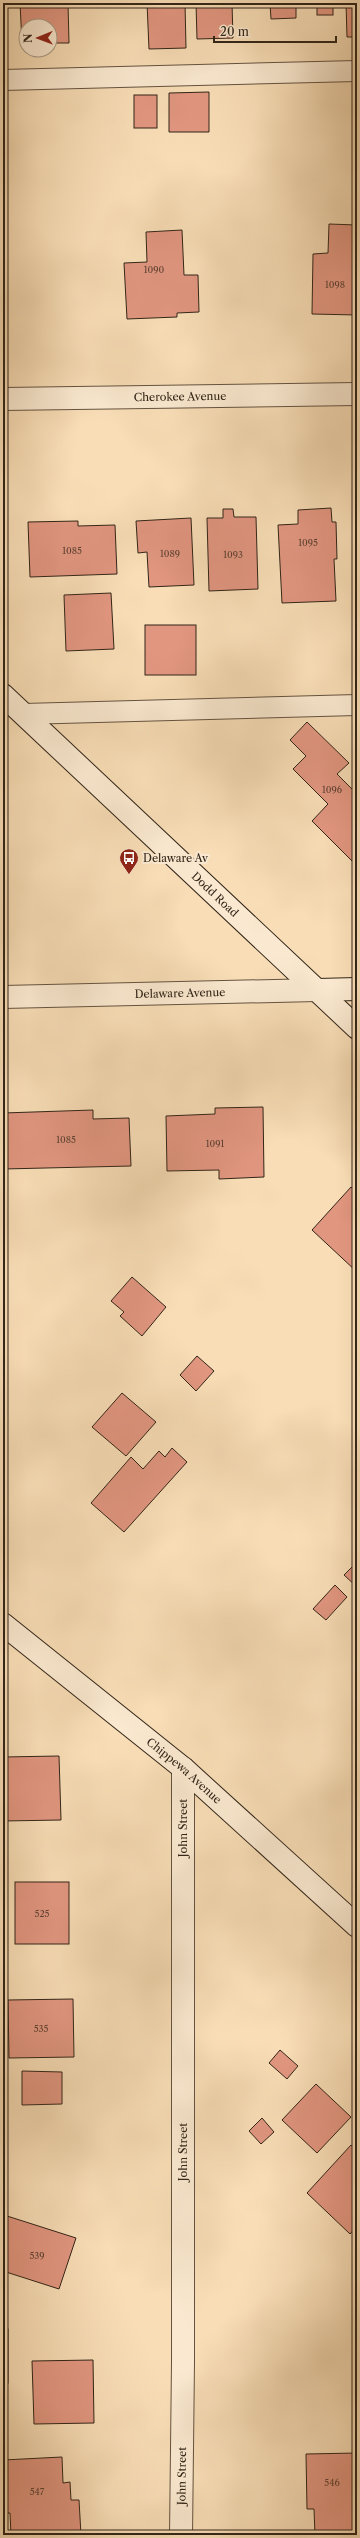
<svg xmlns="http://www.w3.org/2000/svg" width="360" height="2538" viewBox="0 0 360 2538" font-family="'Libre Caslon Text',serif">
<style>
.building{fill:#e19680;stroke:#322518}
.lines{fill:none;stroke-linecap:round;stroke-linejoin:round}
.lane-casing{stroke:#645340;stroke-width:22}
.street-casing{stroke:#645340;stroke-width:24}
.secondary-casing{stroke:#322518;stroke-width:24}
.lane{stroke:#fae9d0;stroke-width:20}
.street{stroke:#fae9d0;stroke-width:22}
.secondary{stroke:#fae9d0;stroke-width:22}
.labels{text-anchor:middle;dominant-baseline:central;stroke-width:4;stroke-linejoin:round;paint-order:stroke}
.number-label{font-size:9px;fill:#5e4132}
.street-label{font-size:11px;fill:#322518;stroke:#fae9d0}
.poi-label{font-size:11px;fill:#322518;stroke:#fae9d0;text-anchor:start}
</style>
<rect width="100%" height="100%" fill="#f8ddb6"/>
<filter id="stains"><feTurbulence type="fractalNoise" baseFrequency=".005" numOctaves="4"/><feColorMatrix values="0 0 0 0 .2 0 0 0 0 .09 0 0 0 0 .02 0 0 0 .5 -.17"/></filter>
<radialGradient id="worn" r=".72"><stop offset=".6" stop-color="#630" stop-opacity="0"/><stop offset="1" stop-color="#630" stop-opacity=".3"/></radialGradient>
<g class="building">
<path d="M20 3H68L69 43H50V26H26V44H22Z"/>
<path d="M147 3H185L186 48 149 49Z"/>
<path d="M196 3H232L233 38 197 39Z"/>
<path d="M270 3H296V18L271 19Z"/>
<rect x="317" y="3" width="16" height="12"/>
<path d="M346 3H357V37H347Z"/>
<path d="M209 92V132H169V93Z"/>
<rect x="134" y="95" width="23" height="33"/>
<path d="M329 224 357 225V315L312 314 313 254 328 253Z"/>
<path d="M182 230 184 275H198L199 312 177 313V317L127 319 124 263 147 262 146 232Z"/>
<path d="M354 505H357V602Z"/>
<path d="M331 508 332 522H336L337 559H334L336 601 282 603 278 525 298 524V510Z"/>
<path d="M223 509H233L234 517H256L258 589 209 591 207 518H223Z"/>
<path d="M191 518 194 585 149 587 147 552 138 553 136 521Z"/>
<path d="M78 521V526L115 525 117 574 30 577 28 522Z"/>
<path d="M111 593 114 649 66 651 64 595Z"/>
<rect x="145" y="625" width="51" height="50"/>
<path d="M307 722 349 763 337 774 357 794V866L312 821 328 804 293 769 306 756 290 740Z"/>
<path d="M263 1107 264 1177 219 1179V1170L167 1171 166 1116 215 1114V1108Z"/>
<path d="M93 1110V1119L129 1118 131 1166 3 1169V1113Z"/>
<path d="M351 1187 357 1193V1272L312 1230Z"/>
<path d="M132 1277 166 1307 142 1336 120 1316 124 1312 111 1301Z"/>
<path d="M197 1356 214 1371 196 1391 180 1375Z"/>
<path d="M122 1393 156 1422 126 1456 92 1427Z"/>
<path d="M172 1448 187 1462 124 1532 91 1503 131 1457 143 1469 159 1451 165 1457Z"/>
<path d="M357 1562V1587L344 1575Z"/>
<path d="M335 1585 347 1597 326 1620 313 1609Z"/>
<path d="M59 1756 61 1820 3 1821V1757Z"/>
<rect x="15" y="1882" width="54" height="62"/>
<path d="M73 1999 74 2057 9 2058 8 2000Z"/>
<path d="M280 2050 298 2066 287 2079 269 2063Z"/>
<path d="M22 2071 62 2072V2104L22 2105Z"/>
<path d="M316 2084 351 2117 317 2153 282 2120Z"/>
<path d="M262 2118 274 2132 261 2144 249 2131Z"/>
<path d="M351 2145 357 2151V2226L350 2234 307 2193Z"/>
<path d="M7 2216 76 2238 59 2289 3 2271V2229Z"/>
<rect x="3" y="2329" width="5" height="54"/>
<path d="M93 2360 94 2423 34 2424 32 2361Z"/>
<path d="M357 2453V2535H315L314 2509H307L306 2454Z"/>
<path d="M62 2457 63 2483 70 2482 71 2500H79L81 2535H11L10 2513H3V2460Z"/>
</g>
<g class="lines">
<g class="lane-casing">
<g id="lane">
<path d="M3 80 357 71"/>
<path d="M23 714 357 705"/>
</g>
</g>
<g class="street-casing">
<g id="street">
<path id="s1" d="M3 399 357 394"/>
<path id="s2" d="M3 997 317 990"/>
<path id="s3" d="M181 2535 183 2362V1768"/>
</g>
</g>
<g class="secondary-casing">
<g id="secondary">
<path id="s4" d="M3 695 357 1028"/>
<path d="M317 990 357 989"/>
<path id="s5" d="M3 1624 183 1768 357 1926"/>
</g>
</g>
<use href="#lane" class="lane"/>
<use href="#street" class="street"/>
<use href="#secondary" class="secondary"/>
</g>
<defs>
<g id="bus-pin" transform="scale(1)"><path d="M0 17L-7.5 6A9.5 9.5 0 1 1 7.5 6Z" fill="#8f2418" stroke="#fae9d0"/><path d="M-5-6H5V4H4V6H2V4H-2V6H-4V4H-5ZM-3.5-4V0h7V-4ZM-3.5 1.2v1.5H-2V1.2ZM2 1.2v1.5H3.5V1.2Z" fill="#fff"/></g>
</defs>
<g fill-rule="evenodd">
<use href="#bus-pin" x="129" y="858"/>
</g>
<g class="labels">
<g class="number-label">
<text x="154" y="269">1090</text>
<text x="335" y="284">1098</text>
<text x="308" y="542">1095</text>
<text x="72" y="550">1085</text>
<text x="170" y="553">1089</text>
<text x="233" y="554">1093</text>
<text x="332" y="789">1096</text>
<text x="66" y="1139">1085</text>
<text x="215" y="1143">1091</text>
<text x="42" y="1913">525</text>
<text x="41" y="2028">535</text>
<text x="37" y="2255">539</text>
<text x="332" y="2482">546</text>
<text x="37" y="2491">547</text>
</g>
<g class="street-label">
<text stroke="none"><textPath href="#s1" startOffset="177">Cherokee Avenue</textPath></text>
<text stroke="none"><textPath href="#s4" startOffset="291">Dodd Road</textPath></text>
<text stroke="none"><textPath href="#s2" startOffset="177">Delaware Avenue</textPath></text>
<text stroke="none"><textPath href="#s5" startOffset="233">Chippewa Avenue</textPath></text>
<text transform="translate(183 1828) rotate(-90)">John Street</text>
<text transform="translate(183 2152) rotate(-90)">John Street</text>
<text stroke="none"><textPath href="#s3" startOffset="59">John Street</textPath></text>
</g>
<g class="poi-label">
<text x="143" y="858">Delaware Av</text>
</g>
</g>
<rect width="360" height="2538" fill="none" stroke="#f8ddb6" stroke-width="16"/>
<rect x="4" y="4" width="352" height="2530" fill="none" stroke="#322518" stroke-width="2"/>
<rect x="8" y="8" width="344" height="2522" fill="none" stroke="#322518"/>
<g transform="translate(38 38) rotate(269)"><circle r="19" fill="#fae9d0" stroke="#aa9b86"/>
<path d="M0-3L7 15L0 10L-7 15Z" fill="#8f2418"/>
<text y="-6" font-size="11" font-weight="bold" text-anchor="middle" fill="#322518">N</text>
</g>
<path d="M214 36v6h122v-6" fill="none" stroke="#322518" stroke-width="2"/>
<text x="220" y="36" font-size="12" fill="#322518" stroke="#fae9d0" stroke-width="3" paint-order="stroke">20 m</text>
<rect width="100%" height="100%" filter="url(#stains)"/>
<rect width="100%" height="100%" fill="url(#worn)"/>
</svg>
